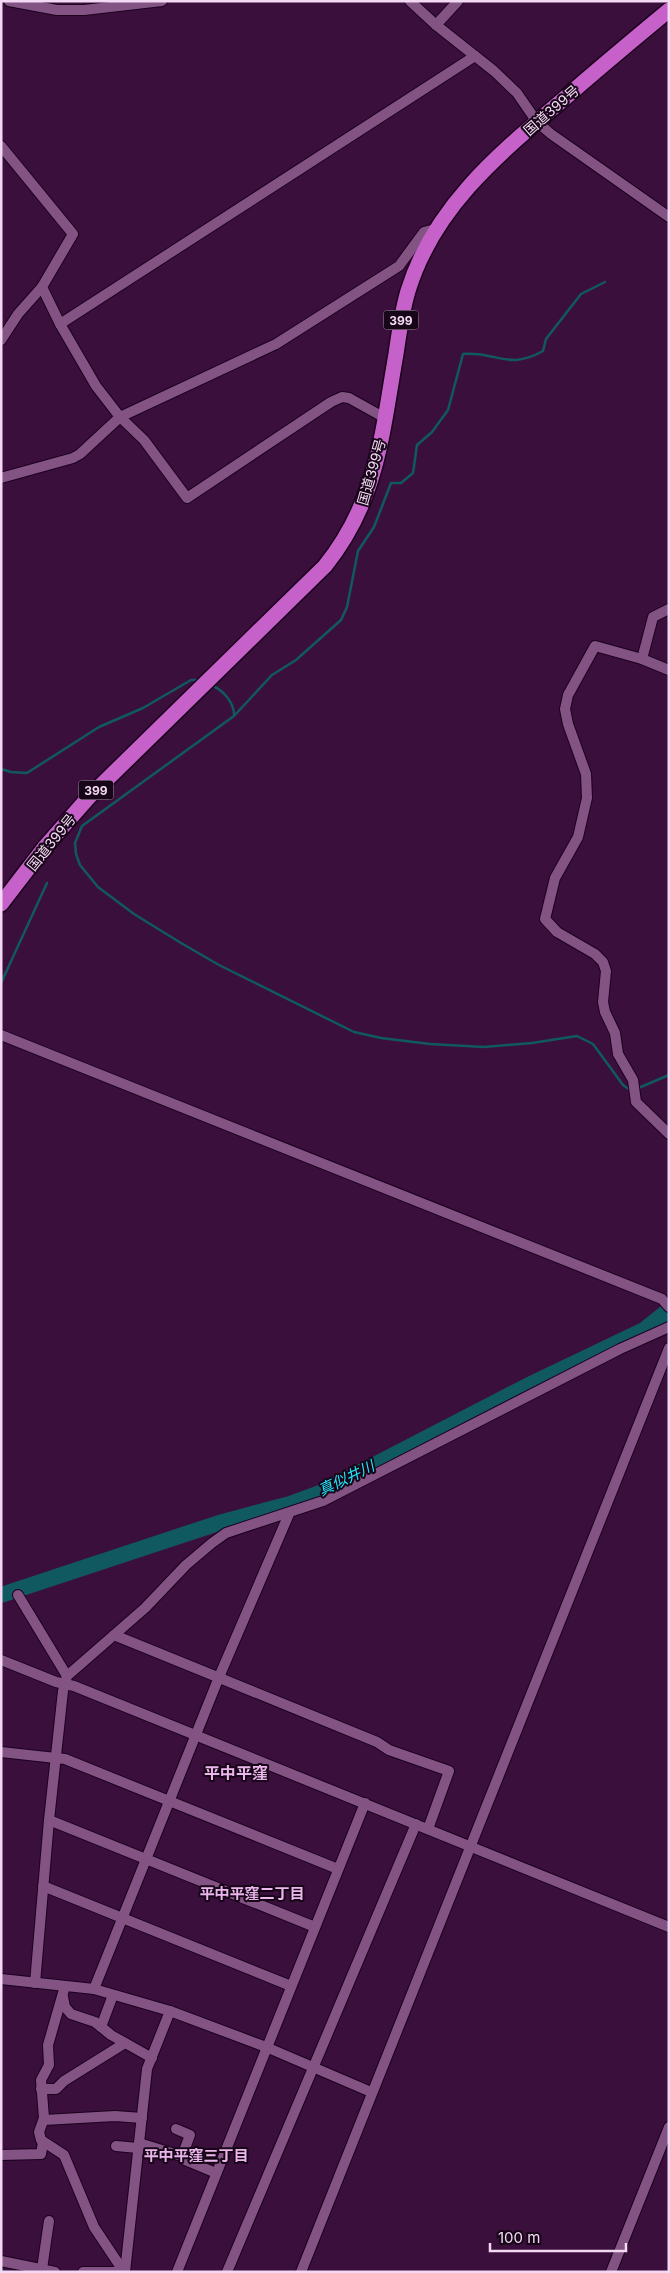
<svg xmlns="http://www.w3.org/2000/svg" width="670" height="2273" viewBox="0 0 670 2273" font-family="Inter,'Noto Sans JP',sans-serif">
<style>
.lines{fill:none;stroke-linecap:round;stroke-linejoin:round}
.stream{stroke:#115961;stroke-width:2.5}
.river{stroke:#115961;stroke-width:16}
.minor-casing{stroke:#1c001e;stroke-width:12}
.highway-casing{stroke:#1c001e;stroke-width:18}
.minor{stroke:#825383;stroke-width:10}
.highway{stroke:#c561c8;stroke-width:15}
.labels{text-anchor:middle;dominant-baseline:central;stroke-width:4;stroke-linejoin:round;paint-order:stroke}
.shield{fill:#170618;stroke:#b29ab2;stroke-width:1}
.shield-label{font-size:12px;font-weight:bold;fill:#f4d9f4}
.street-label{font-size:14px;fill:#f4d9f4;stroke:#170618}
.water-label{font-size:15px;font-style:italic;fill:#1ee9fd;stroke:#170618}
.neighbourhood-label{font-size:15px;font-weight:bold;fill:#ebb6ec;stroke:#170618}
.quarter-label{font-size:16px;font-weight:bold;fill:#ebb6ec;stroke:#170618}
</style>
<rect width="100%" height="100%" fill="#3a0f3c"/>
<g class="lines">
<g class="stream">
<path d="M605 282 581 294 546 339 543 351C507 371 497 351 463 354L448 410 432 432 417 445 413 473 401 483H391L374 527 358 551 347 607 341 620 296 660 272 675 234 716 82 826 75 843 76 854 80 865 98 887 134 914 181 943 219 965 354 1032 381 1038 430 1044 484 1047 532 1043 577 1036 593 1044 623 1085 630 1090"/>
<path d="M211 685C223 690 234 702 234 715"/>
<path d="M1 769 11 772 27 773 99 727 143 708 191 680H199"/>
<path d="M1 983 47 883"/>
<path d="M636 1089 669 1075"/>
<path d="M1 2271 6 2272"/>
</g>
<path class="river" d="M1 1595 219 1523 290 1504 320 1493 529 1385 644 1330 669 1310"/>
<g class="minor-casing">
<g id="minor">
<path d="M9 1 57 10H84L162 1"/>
<path d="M410 1 436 25 494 71 517 93 537 122 551 134 669 217"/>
<path d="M436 25 458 1"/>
<path d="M1 146 73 234 42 287 60 324 96 386 120 417 144 440 187 498 331 402 342 397 349 398 385 418"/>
<path d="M60 324 475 56"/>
<path d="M1 340 18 314 42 287"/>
<path d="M1 478 73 458 80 454 120 417 276 344 399 266 424 232 435 229"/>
<path d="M642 659 653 617 669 609"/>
<path d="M669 670 642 659 595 646 568 695 565 709 568 724 586 774 587 798 578 837 555 878 545 919 557 932 595 954 603 962 606 971 603 1002 605 1012 615 1033 618 1054 633 1080 636 1102 669 1134"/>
<path d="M1 1035 662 1299 669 1307"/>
<path d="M18 1595 67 1676"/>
<path d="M114 1635 377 1742 389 1750 449 1771 428 1829"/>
<path d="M1 1660 56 1682 74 1686 669 1927"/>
<path d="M1 1752 65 1759 338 1869"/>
<path d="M49 1820 315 1927"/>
<path d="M43 1886 291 1986"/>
<path d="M1 1979 94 1989 170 2011 266 2047 371 2092"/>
<path d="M35 1983 49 1820 63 1691 67 1676 145 1608 186 1565 212 1543 226 1533 323 1501 620 1349 669 1327"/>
<path d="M65 1986 48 2045 49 2065 41 2080 44 2118 39 2132 41 2140 64 2155 94 2227 124 2272"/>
<path d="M94 1989 219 1677 289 1514"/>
<path d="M63 1997 65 2007 71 2014 95 2022 111 2035 152 2058"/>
<path d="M101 2027 113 1995"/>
<path d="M41 2089H56L64 2081 125 2043"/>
<path d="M44 2120 115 2116 142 2118"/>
<path d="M139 2143 178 2155 184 2151 190 2135 176 2129"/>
<path d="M116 2146 138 2148"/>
<path d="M181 2153 185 2160 216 2173"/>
<path d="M1 2155 41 2154 43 2142"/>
<path d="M1 2261 55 2272"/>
<path d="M42 2269 49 2221"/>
<path d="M83 2272H115"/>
<path d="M125 2272 147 2069 170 2011"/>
<path d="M177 2272 365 1803"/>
<path d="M227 2272 416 1824"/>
<path d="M301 2272 669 1348"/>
<path d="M611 2272 669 2127"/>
</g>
</g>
<g class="highway-casing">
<path id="highway" d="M1 904 44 848 88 798 325 566C378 500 382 433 396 354 399 333 402 311 408 291 434 206 500 153 565 98 599 68 634 39 669 10"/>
</g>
<use href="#minor" class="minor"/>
<use href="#highway" class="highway"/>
</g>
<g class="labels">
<g class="shield">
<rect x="383.5" y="310.5" width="35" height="19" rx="4"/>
<rect x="78.5" y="780.5" width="35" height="19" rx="4"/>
</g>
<g class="shield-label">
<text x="401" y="320">399</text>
<text x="96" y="790">399</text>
</g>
<g class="street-label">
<text transform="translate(551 110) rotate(-41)">国道399号</text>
<text transform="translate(371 472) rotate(-74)">国道399号</text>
<text transform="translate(51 842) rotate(-51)">国道399号</text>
</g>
<g class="water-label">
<text transform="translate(346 1478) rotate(-26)">真似井川</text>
</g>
<g class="neighbourhood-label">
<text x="252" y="1893">平中平窪二丁目</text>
<text x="196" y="2155">平中平窪三丁目</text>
</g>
<g class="quarter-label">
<text x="236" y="1773">平中平窪</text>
</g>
</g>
<rect width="670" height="2273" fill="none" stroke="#f4d9f4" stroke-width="5"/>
<path d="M490 2243v8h136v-8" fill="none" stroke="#f4d9f4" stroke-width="2.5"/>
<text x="498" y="2243" font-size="15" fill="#f4d9f4" stroke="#170618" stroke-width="4" paint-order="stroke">100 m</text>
</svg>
